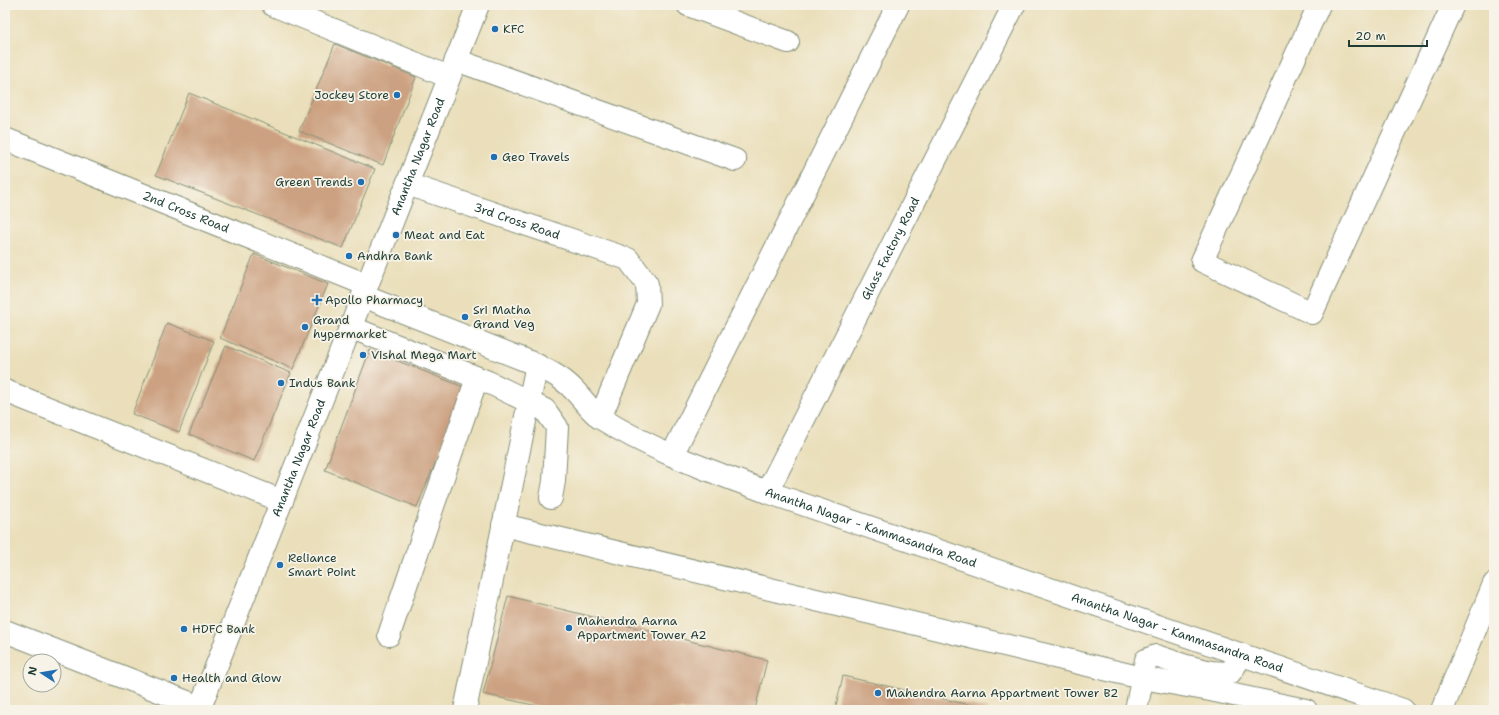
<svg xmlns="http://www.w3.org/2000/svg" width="1499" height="715" viewBox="0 0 1499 715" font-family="'Shantell Sans',sans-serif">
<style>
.building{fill:#cca181}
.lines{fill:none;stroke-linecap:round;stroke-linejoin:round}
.minor-casing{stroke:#848e77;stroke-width:24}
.minor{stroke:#fff;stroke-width:22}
.poi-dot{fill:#1f6fb2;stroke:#f7f3e8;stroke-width:1.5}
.labels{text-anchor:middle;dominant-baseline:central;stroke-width:3.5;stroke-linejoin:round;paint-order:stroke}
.poi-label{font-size:12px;fill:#1f3d34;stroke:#f7f3e8;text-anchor:start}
.street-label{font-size:12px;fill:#1f3d34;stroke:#f7f3e8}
</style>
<rect width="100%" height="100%" fill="#f7f3e8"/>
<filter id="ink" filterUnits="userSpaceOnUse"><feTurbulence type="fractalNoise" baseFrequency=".025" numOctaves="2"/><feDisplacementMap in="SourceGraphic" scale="8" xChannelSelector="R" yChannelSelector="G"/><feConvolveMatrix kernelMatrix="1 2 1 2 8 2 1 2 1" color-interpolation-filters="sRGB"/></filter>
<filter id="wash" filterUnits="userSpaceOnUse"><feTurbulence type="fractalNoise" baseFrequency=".012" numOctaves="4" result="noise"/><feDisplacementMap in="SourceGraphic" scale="16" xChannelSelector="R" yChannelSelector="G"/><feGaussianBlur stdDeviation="0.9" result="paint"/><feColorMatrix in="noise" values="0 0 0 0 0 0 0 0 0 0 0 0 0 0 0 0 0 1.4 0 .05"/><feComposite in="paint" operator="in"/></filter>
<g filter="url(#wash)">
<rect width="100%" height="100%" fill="#eadfba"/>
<g id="blocks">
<g class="building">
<path d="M335 44 416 77 383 165 299 131Z"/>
<path d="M189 93 375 169 343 248 156 175Z"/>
<path d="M254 254 328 284 293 369 220 338Z"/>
<path d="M167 323 214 341 179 432 132 414Z"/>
<path d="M226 346 291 373 254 461 189 434Z"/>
<path d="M370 350 466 388 417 507 325 470Z"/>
<path d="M508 596 767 660 755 710H556L483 694Z"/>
<path d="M843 676 988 709V710H835Z"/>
</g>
</g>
</g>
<g filter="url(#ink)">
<use href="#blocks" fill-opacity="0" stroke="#848e77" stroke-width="1"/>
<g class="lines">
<g class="minor-casing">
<g id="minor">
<path d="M273 5 449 77"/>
<path d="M688 5 788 42"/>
<path d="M1319 5 1202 261 1312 313 1453 5"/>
<path d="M456 60 735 160"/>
<path id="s1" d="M5 139 367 285"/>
<path id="s2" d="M407 184 628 259 647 284 648 304 600 418"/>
<path id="s3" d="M363 296 525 360C543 368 561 376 574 390 583 399 591 412 602 419 653 451 711 471 767 492L1403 710"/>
<path d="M350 327 488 382 529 402 465 710"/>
<path d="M537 365 529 402 545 410 557 427 554 481 551 498"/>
<path d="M5 391 282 501"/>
<path d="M672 455 898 5"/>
<path id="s4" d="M767 492 1014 5"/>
<path d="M503 525 1142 678 1210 690 1306 710"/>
<path d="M5 631 200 707"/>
<path d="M389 635 477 378"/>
<path id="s5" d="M199 710 478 5"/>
<path d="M1136 710 1146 660 1156 656 1186 666 1211 672 1230 673 1242 655"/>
<path d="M1442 710 1494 584"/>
</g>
</g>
<use href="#minor" class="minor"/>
</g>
</g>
<g class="poi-dot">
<circle cx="495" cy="29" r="4"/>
<circle cx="397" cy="95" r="4"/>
<circle cx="494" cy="157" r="4"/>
<circle cx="361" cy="182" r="4"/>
<circle cx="396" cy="235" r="4"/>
<circle cx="349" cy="256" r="4"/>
<path d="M315 294h4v4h4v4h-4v4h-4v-4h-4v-4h4z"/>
<circle cx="465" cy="317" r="4"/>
<circle cx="305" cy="327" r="4"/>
<circle cx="363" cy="355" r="4"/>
<circle cx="281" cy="383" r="4"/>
<circle cx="280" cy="565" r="4"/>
<circle cx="569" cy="628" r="4"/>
<circle cx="184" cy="629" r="4"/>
<circle cx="174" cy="678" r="4"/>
<circle cx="878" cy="693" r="4"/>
</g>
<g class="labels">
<g class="poi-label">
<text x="503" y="29">KFC</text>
<text x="389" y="95" text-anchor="end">Jockey Store</text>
<text x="502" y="157">Geo Travels</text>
<text x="353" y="182" text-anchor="end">Green Trends</text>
<text x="404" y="235">Meat and Eat</text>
<text x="357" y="256">Andhra Bank</text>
<text x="325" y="300">Apollo Pharmacy</text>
<text x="473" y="310">Sri Matha<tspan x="473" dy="14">Grand Veg</tspan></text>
<text x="313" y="320">Grand<tspan x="313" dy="14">hypermarket</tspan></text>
<text x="371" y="355">Vishal Mega Mart</text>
<text x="289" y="383">Indus Bank</text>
<text x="288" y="558">Reliance<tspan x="288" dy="14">Smart Point</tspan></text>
<text x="577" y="621">Mahendra Aarna<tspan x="577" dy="14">Appartment Tower A2</tspan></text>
<text x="192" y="629">HDFC Bank</text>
<text x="182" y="678">Health and Glow</text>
<text x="886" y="693">Mahendra Aarna Appartment Tower B2</text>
</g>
<g class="street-label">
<text stroke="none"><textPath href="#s5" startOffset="595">Anantha Nagar Road</textPath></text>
<text stroke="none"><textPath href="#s1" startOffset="195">2nd Cross Road</textPath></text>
<text stroke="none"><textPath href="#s2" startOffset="116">3rd Cross Road</textPath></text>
<text stroke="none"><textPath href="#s4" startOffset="273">Glass Factory Road</textPath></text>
<text stroke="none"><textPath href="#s5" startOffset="271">Anantha Nagar Road</textPath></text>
<text stroke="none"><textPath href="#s3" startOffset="563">Anantha Nagar - Kammasandra Road</textPath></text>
<text stroke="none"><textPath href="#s3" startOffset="887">Anantha Nagar - Kammasandra Road</textPath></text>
</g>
</g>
<rect width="1499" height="715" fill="none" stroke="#f7f3e8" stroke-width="20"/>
<g transform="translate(42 673) rotate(282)"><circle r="19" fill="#f7f3e8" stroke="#a1aaa0"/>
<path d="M0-3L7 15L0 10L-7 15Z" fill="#1f6fb2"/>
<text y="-6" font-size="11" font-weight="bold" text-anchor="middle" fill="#1f3d34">N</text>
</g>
<path d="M1349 40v6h78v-6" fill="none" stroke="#1f3d34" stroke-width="2"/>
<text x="1355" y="40" font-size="12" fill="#1f3d34" stroke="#f7f3e8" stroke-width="3" paint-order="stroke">20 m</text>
</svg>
